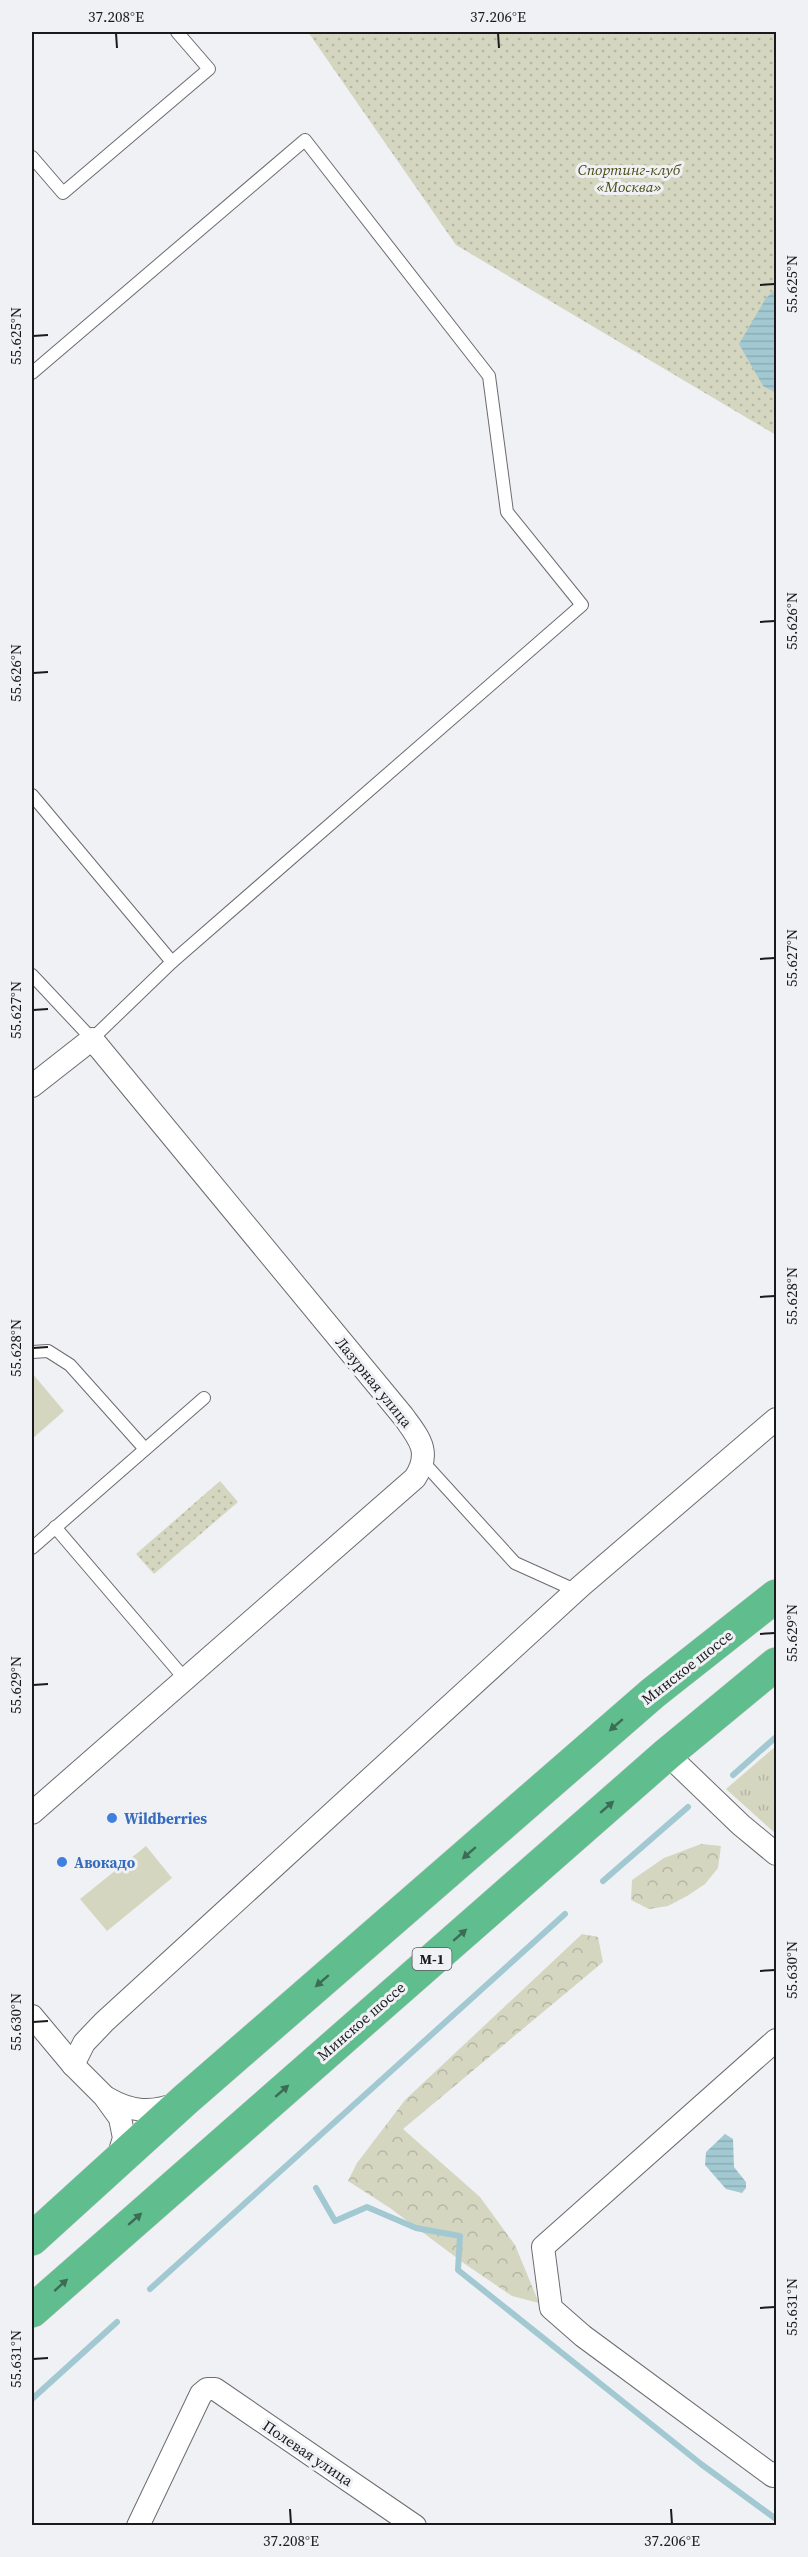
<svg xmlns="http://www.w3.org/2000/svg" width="808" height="2557" viewBox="0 0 808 2557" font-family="'Source Serif 4',serif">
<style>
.grass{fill:url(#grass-tufts)}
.forest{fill:url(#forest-crowns)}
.park{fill:url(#park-dots)}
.garden{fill:#d4d6c0}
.water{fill:url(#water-rules)}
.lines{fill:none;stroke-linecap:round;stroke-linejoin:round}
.stream{stroke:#a2c9d2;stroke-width:6}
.service-casing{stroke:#6c6c70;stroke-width:14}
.minor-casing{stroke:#6c6c70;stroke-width:24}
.trunk-casing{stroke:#cdcdcd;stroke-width:34}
.service{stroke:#fff;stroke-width:12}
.minor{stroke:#fff;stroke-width:22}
.trunk{stroke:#60be8e;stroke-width:33}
.oneway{fill:#3d6c55}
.ticks{fill:none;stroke:#1a1a1c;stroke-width:2}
.shop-dot{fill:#3f7fe0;stroke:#f0f1f5;stroke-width:2}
.labels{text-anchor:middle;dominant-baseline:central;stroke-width:6;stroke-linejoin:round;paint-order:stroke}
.shield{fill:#f0f1f5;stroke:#5a5a5d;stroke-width:1.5}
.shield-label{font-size:14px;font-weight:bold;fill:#1a1a1c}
.park-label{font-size:15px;font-style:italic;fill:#494b15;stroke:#f0f1f5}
.street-label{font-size:15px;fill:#1a1a1c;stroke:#f0f1f5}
.shop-label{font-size:15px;font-weight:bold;fill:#366cbe;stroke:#f0f1f5;text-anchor:start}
.neatline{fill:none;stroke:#1a1a1c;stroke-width:2}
.ticks-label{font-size:15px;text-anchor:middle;fill:#1a1a1c}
</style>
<defs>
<pattern id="grass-tufts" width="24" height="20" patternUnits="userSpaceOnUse" patternTransform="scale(1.5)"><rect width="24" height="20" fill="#d4d6c0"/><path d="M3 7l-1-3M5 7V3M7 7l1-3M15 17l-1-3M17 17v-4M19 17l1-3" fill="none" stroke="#b5b7a4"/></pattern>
<pattern id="forest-crowns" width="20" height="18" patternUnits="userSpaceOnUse" patternTransform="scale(1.5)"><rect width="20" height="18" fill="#d4d6c0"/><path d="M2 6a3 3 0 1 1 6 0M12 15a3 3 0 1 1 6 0" fill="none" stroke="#b5b7a4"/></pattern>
<pattern id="park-dots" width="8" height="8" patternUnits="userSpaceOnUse" patternTransform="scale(1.5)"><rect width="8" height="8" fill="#d4d6c0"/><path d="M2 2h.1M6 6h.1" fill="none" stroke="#b5b7a4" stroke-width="1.8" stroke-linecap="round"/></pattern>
<pattern id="water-rules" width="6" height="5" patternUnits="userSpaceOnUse" patternTransform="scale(1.5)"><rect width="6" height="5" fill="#a2c9d2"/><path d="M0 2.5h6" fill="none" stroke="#8bacb4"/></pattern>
</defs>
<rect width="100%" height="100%" fill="#f0f1f5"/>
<path class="grass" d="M776 1746V1834L726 1789Z"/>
<g class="forest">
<path d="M701 1844 721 1846 718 1868 705 1884 687 1896 668 1906 649 1909 631 1900 632 1880 664 1858Z"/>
<path d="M582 1934 598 1937 603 1962 403 2129 480 2197 515 2245 539 2303 512 2296 465 2264 390 2208 348 2181 357 2163 405 2100Z"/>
</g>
<g class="park">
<path d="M308 32H776V435L456 245Z"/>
<path d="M220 1481 238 1502 154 1574 136 1554Z"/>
</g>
<g class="garden">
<path d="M32 1373 64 1411 32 1439Z"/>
<path d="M146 1846 172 1878 107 1931 80 1899Z"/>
</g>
<g class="water">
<path d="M776 289V393L763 386 739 344 766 298Z"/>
<path d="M725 2134 733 2139 734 2167 746 2182V2188L742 2193 726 2189 705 2165 706 2152Z"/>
</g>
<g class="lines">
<g class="stream">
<path d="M733 1775 776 1737"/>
<path d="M603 1881 688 1807"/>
<path d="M316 2188 335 2221 367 2207 416 2228 460 2236 458 2270 701 2464 776 2519"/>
<path d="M150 2289 565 1914"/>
<path d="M32 2399 117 2322"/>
</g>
<g class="service-casing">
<g id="service">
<path d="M32 157 63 193 209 69 177 32"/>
<path d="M32 373 305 140 489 376 507 512 582 605 172 962 92 1039 32 975"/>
<path d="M32 795 172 962"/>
<path d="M32 1352 48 1351 70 1365 145 1449"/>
<path d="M424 1463 515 1563 577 1591"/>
<path d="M55 1527 185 1679"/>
<path d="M32 1548 204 1398"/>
</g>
</g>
<g class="minor-casing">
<g id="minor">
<path d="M32 1086 92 1039 403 1416C419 1438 432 1452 415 1478L32 1813"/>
<path d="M667 1754 741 1825 776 1854"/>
<path d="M32 2016 73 2065 104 2096 120 2118 124 2138 117 2161"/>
<path d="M776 2040 543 2247 551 2308 583 2336 773 2476 776 2473"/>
<path d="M73 2065 84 2043 104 2022 581 1586 776 1419"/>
<path d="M107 2098C131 2112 152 2114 178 2103"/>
<path d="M138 2526 201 2394 207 2389H215L415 2526"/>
</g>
</g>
<g class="trunk-casing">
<g id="trunk">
<path d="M32 2239 185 2100 653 1693 776 1596"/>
<path d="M32 2311 667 1754 776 1664"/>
</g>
</g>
<use href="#service" class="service"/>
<use href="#minor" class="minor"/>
<use href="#trunk" class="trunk"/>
</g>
<defs><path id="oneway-solid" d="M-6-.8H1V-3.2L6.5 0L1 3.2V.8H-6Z" transform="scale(1.5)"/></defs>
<g class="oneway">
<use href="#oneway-solid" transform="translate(616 1725) rotate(139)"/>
<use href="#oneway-solid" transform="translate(607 1807) rotate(-41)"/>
<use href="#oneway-solid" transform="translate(469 1853) rotate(139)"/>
<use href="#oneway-solid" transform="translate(460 1935) rotate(-41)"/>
<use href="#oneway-solid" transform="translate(322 1981) rotate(139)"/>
<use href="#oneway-solid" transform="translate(282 2091) rotate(-41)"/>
<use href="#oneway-solid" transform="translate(135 2219) rotate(-41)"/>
<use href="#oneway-solid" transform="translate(61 2285) rotate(-42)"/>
</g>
<path class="ticks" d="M116 33 117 48M498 33 499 48M760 285 775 284M33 336 48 335M760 622 775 621M33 673 48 672M760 959 775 958M33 1010 48 1009M760 1297 775 1296M33 1348 48 1347M760 1634 775 1633M33 1685 48 1684M760 1971 775 1970M33 2022 48 2021M760 2308 775 2307M33 2359 48 2358M290 2509 291 2524M671 2509 672 2524"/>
<g class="shop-dot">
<circle cx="112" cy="1818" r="6"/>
<circle cx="62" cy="1862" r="6"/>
</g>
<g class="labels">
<rect class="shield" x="412.5" y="1948" width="39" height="22" rx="4.5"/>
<g class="shield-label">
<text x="432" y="1959">М-1</text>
</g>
<g class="park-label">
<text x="629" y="169">Спортинг-клуб<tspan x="629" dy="17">«Москва»</tspan></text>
</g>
<g class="street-label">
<text transform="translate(374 1382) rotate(51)">Лазурная улица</text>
<text transform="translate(687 1667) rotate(-38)">Минское шоссе</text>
<text transform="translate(361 2021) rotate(-41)">Минское шоссе</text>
<text transform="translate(308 2453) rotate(34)">Полевая улица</text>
</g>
<g class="shop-label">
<text x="124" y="1818">Wildberries</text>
<text x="74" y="1862">Авокадо</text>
</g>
</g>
<rect width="808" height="2557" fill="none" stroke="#f0f1f5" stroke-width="66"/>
<rect x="33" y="33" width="742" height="2491" class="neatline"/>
<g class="ticks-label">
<text x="116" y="22">37.208°E</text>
<text x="498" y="22">37.206°E</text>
<text transform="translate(792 284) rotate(-90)" y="5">55.625°N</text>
<text transform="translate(16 336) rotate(-90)" y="5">55.625°N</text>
<text transform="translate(792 621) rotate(-90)" y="5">55.626°N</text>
<text transform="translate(16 673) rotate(-90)" y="5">55.626°N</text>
<text transform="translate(792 958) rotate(-90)" y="5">55.627°N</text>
<text transform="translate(16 1010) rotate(-90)" y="5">55.627°N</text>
<text transform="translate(792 1296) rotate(-90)" y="5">55.628°N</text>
<text transform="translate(16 1348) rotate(-90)" y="5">55.628°N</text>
<text transform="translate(792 1633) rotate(-90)" y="5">55.629°N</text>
<text transform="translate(16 1685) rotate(-90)" y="5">55.629°N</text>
<text transform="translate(792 1970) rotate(-90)" y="5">55.630°N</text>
<text transform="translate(16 2022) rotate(-90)" y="5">55.630°N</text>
<text transform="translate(792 2307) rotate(-90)" y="5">55.631°N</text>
<text transform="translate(16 2359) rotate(-90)" y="5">55.631°N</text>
<text x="291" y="2546">37.208°E</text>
<text x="672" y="2546">37.206°E</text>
</g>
</svg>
